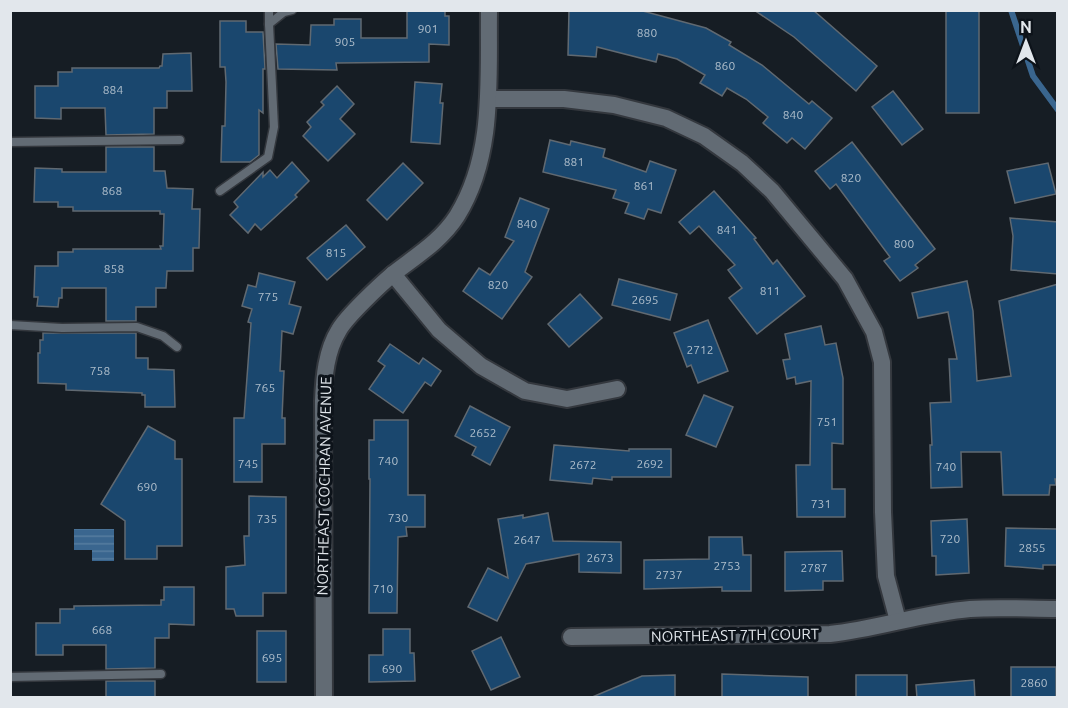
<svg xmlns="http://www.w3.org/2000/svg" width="1068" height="708" viewBox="0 0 1068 708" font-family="Ubuntu,sans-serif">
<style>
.water{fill:url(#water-rules)}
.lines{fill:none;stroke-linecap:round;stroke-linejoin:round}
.stream{stroke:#3a668f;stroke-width:6}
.building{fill:#1a476e;stroke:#606971;stroke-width:1.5}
.lane-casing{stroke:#34383e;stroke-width:11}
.street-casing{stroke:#34383e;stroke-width:20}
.lane{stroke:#626b74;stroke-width:8}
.street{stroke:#626b74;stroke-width:16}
.labels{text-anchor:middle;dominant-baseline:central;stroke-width:6;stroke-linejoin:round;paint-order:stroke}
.number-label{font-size:12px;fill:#b0bfcc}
.street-label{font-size:15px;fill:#e2e7ec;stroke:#0d131a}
</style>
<defs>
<pattern id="water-rules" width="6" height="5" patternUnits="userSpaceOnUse" patternTransform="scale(1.5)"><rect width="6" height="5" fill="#3a668f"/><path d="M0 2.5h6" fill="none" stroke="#567c9f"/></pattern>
</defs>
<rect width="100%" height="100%" fill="#161d24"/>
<path class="water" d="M74 529H114V561H92V550H74Z"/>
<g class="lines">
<path class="stream" d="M1011 10 1033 76 1058 110"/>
</g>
<g class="building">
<path d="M407 10H445V16H449V45L429 44V62L336 63 337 70 278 69 276 44 310 45 311 25H334V19H361V38H407Z"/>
<path d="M569 10H639L706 28 731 42 729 45 762 65 809 104 812 101 832 118 805 149 792 138 787 143 763 123 768 117 746 99 727 88 722 96 700 83 705 75 677 59 658 54 656 62 597 47 596 57 568 55Z"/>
<path d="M754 10H813L877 66 856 91 794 37Z"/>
<rect x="946" y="10" width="33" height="103"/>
<path d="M220 21H246V32H263L265 69H263V113L259 110V155L250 162H221L222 126H225L226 82 225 67H220Z"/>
<path d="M191 53 192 91H167V108H154V134L106 135 105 108H61V119L35 118V86H58V72H72V68H159L160 66H162L163 54Z"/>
<path d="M415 82 442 84 440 103H443L440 144 411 142Z"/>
<path d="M337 86 354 104 340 119 355 134 328 161 303 136 311 127 307 122 324 105 321 102Z"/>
<path d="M893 91 923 129 902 145 872 107Z"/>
<path d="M550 140 570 145 571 141 605 149 603 157 646 172 650 161 676 170 661 213 648 209 644 219 625 213 629 203 613 198 616 190 543 172Z"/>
<path d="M852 142 935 249 915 265 918 268 900 281 884 261 890 257 836 184 830 189 815 171Z"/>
<path d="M106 147H154V171H165L167 188 193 189 192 209H200L199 248H193V271H167L166 288H156V307H136V321H106V288H62V298H59L58 307 37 306 38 297H34L35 266H58V252H73V249H161L160 246H163L164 214H160V211H73V207H58V202H34L35 168 62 169V172H106Z"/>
<path d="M292 162 309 181 295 195 297 197 261 230 255 224 248 233 230 215 238 207 234 202 263 172V177L270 170 277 178Z"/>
<path d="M403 163 423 183 387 220 367 200Z"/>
<path d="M1048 163 1056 194 1015 203 1007 171Z"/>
<path d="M714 191 756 238 754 239 773 264 777 260 805 296 757 334 729 298 742 288 728 270 735 265 699 226 690 234 679 222Z"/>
<path d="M520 198 549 209 525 272 532 277 502 319 463 291 479 268 490 275 514 241 505 237Z"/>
<path d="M1010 218 1058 222V274L1011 270 1013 236Z"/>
<path d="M346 225 365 247 327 280 307 258Z"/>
<path d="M259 273 295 282 289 304 301 307 293 334 282 331 280 371H284L282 418H285V444H262V482H234V418H244L251 323 248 322 252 309 242 306 248 285 256 287Z"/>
<path d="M619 279 677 294 670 320 612 305Z"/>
<path d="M967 281 973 311 977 381 1011 376 999 301 1058 284V479H1055L1056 485H1050L1049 495H1003L1001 452H961L962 487 931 488 930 445H932L930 403 951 402 949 359H957L948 312 918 318 912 293Z"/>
<path d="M580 294 602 318 569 347 548 324Z"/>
<path d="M708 320 728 371 698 383 691 365 687 367 674 333Z"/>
<path d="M821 326 825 345 836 343 843 378V444L832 443V489H845V517H797L796 465H810L811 381 796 384 795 377 787 379 783 360 790 359 785 334Z"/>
<path d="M43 333H136V358H148V369L174 370 175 407H145V395H142V393L66 390V384L38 383V353H40V340H43Z"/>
<path d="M390 344 419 364 423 358 441 371 431 386 425 382 403 413 369 389 385 366 378 361Z"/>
<path d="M704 395 733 407 716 447 686 435Z"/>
<path d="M470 406 510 427 490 465 472 455 476 447 455 436Z"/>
<path d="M374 420H408V495H425V527H406L407 536 398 537 397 613H369L370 479H369V440H374Z"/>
<path d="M148 426 175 441V459H182V546H157V559H125V521L101 504Z"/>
<path d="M554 445 629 451V449H671V477H612V480L593 478 592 484 550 480Z"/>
<path d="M249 496 286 497V593H263V616H236L234 609H226V567L245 565 244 536H249Z"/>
<path d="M548 513 553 541 621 542V573L579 572V554L526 564 497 621 468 607 488 568 508 578 498 519 523 515V518Z"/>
<path d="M967 519 969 573 936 575V556H932L931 521Z"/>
<path d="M1006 528 1058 529V565H1043V569L1005 566Z"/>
<path d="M709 537H742L743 555H751V591H722V587L644 589V560L709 559Z"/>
<path d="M842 551 843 581H823V590L785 591V552Z"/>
<path d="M164 587H194V625L169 624V638H155V668L106 669V645H63V655H36V623H60V609H74V606L161 605V600H164Z"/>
<path d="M383 629H410V653H414L415 681 369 682V655H383Z"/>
<rect x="257" y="631" width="29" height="51"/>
<path d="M501 637 520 677 491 690 472 651Z"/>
<rect x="1011" y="667" width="45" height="31"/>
<path d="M722 674 808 677V698H722Z"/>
<path d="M675 675V698H590L642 676Z"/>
<rect x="856" y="675" width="51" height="23"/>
<path d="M974 680 975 698H917L916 685Z"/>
<rect x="106" y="681" width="49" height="17"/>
</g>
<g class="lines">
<g class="lane-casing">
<g id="lane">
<path d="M269 10V24"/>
<path d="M10 142 180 140"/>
<path d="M220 191 268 157 274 127 269 24 284 12 292 10"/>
<path d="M10 325 62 328 137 327 163 336 177 347"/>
<path d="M10 677 161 674"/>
</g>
</g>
<g class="street-casing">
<g id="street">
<path d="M488 99H564L614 105 666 118 704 136 742 163 772 191 845 279 874 332 882 362 883 512 886 576 898 621"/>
<path d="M393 274 439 330 481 366 525 391 567 399 617 389"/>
<path d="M571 637 830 634C877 629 923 613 970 609 999 607 1029 609 1058 609"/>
<path d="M324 698 323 401C324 377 326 351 339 330 347 316 380 285 393 274 416 256 441 241 457 216 495 155 488 80 489 10"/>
</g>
</g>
<use href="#lane" class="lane"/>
<use href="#street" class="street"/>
</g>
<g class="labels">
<g class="number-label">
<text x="428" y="28">901</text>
<text x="647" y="32">880</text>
<text x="345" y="41">905</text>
<text x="725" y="65">860</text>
<text x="113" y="89">884</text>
<text x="793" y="114">840</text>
<text x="574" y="161">881</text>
<text x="851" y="177">820</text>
<text x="644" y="185">861</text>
<text x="112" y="190">868</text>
<text x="527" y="223">840</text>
<text x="727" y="229">841</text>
<text x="904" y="243">800</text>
<text x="336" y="252">815</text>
<text x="114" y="268">858</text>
<text x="498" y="284">820</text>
<text x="770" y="290">811</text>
<text x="268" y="296">775</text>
<text x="645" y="299">2695</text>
<text x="700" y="349">2712</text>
<text x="100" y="370">758</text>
<text x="265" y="387">765</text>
<text x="827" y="421">751</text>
<text x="483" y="432">2652</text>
<text x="388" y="460">740</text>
<text x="248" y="463">745</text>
<text x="650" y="463">2692</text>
<text x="583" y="464">2672</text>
<text x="946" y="466">740</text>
<text x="147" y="486">690</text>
<text x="821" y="503">731</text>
<text x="398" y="517">730</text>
<text x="267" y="518">735</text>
<text x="950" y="538">720</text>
<text x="527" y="539">2647</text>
<text x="1032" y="547">2855</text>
<text x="600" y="557">2673</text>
<text x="727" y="565">2753</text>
<text x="814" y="567">2787</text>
<text x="669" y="574">2737</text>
<text x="383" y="588">710</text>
<text x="102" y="629">668</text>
<text x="272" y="657">695</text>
<text x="392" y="668">690</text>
<text x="1034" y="682">2860</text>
</g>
<g class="street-label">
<text transform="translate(324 486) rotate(-89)">NORTHEAST COCHRAN AVENUE</text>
<text transform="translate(735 635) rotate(-1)">NORTHEAST 7TH COURT</text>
</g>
</g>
<rect width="1068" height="708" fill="none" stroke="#e2e7ec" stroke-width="24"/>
<g transform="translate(1026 42)" stroke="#0d131a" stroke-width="4.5" paint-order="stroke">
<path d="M0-4.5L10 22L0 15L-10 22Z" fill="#e2e7ec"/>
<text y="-9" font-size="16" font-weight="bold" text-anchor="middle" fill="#e2e7ec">N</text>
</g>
</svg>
